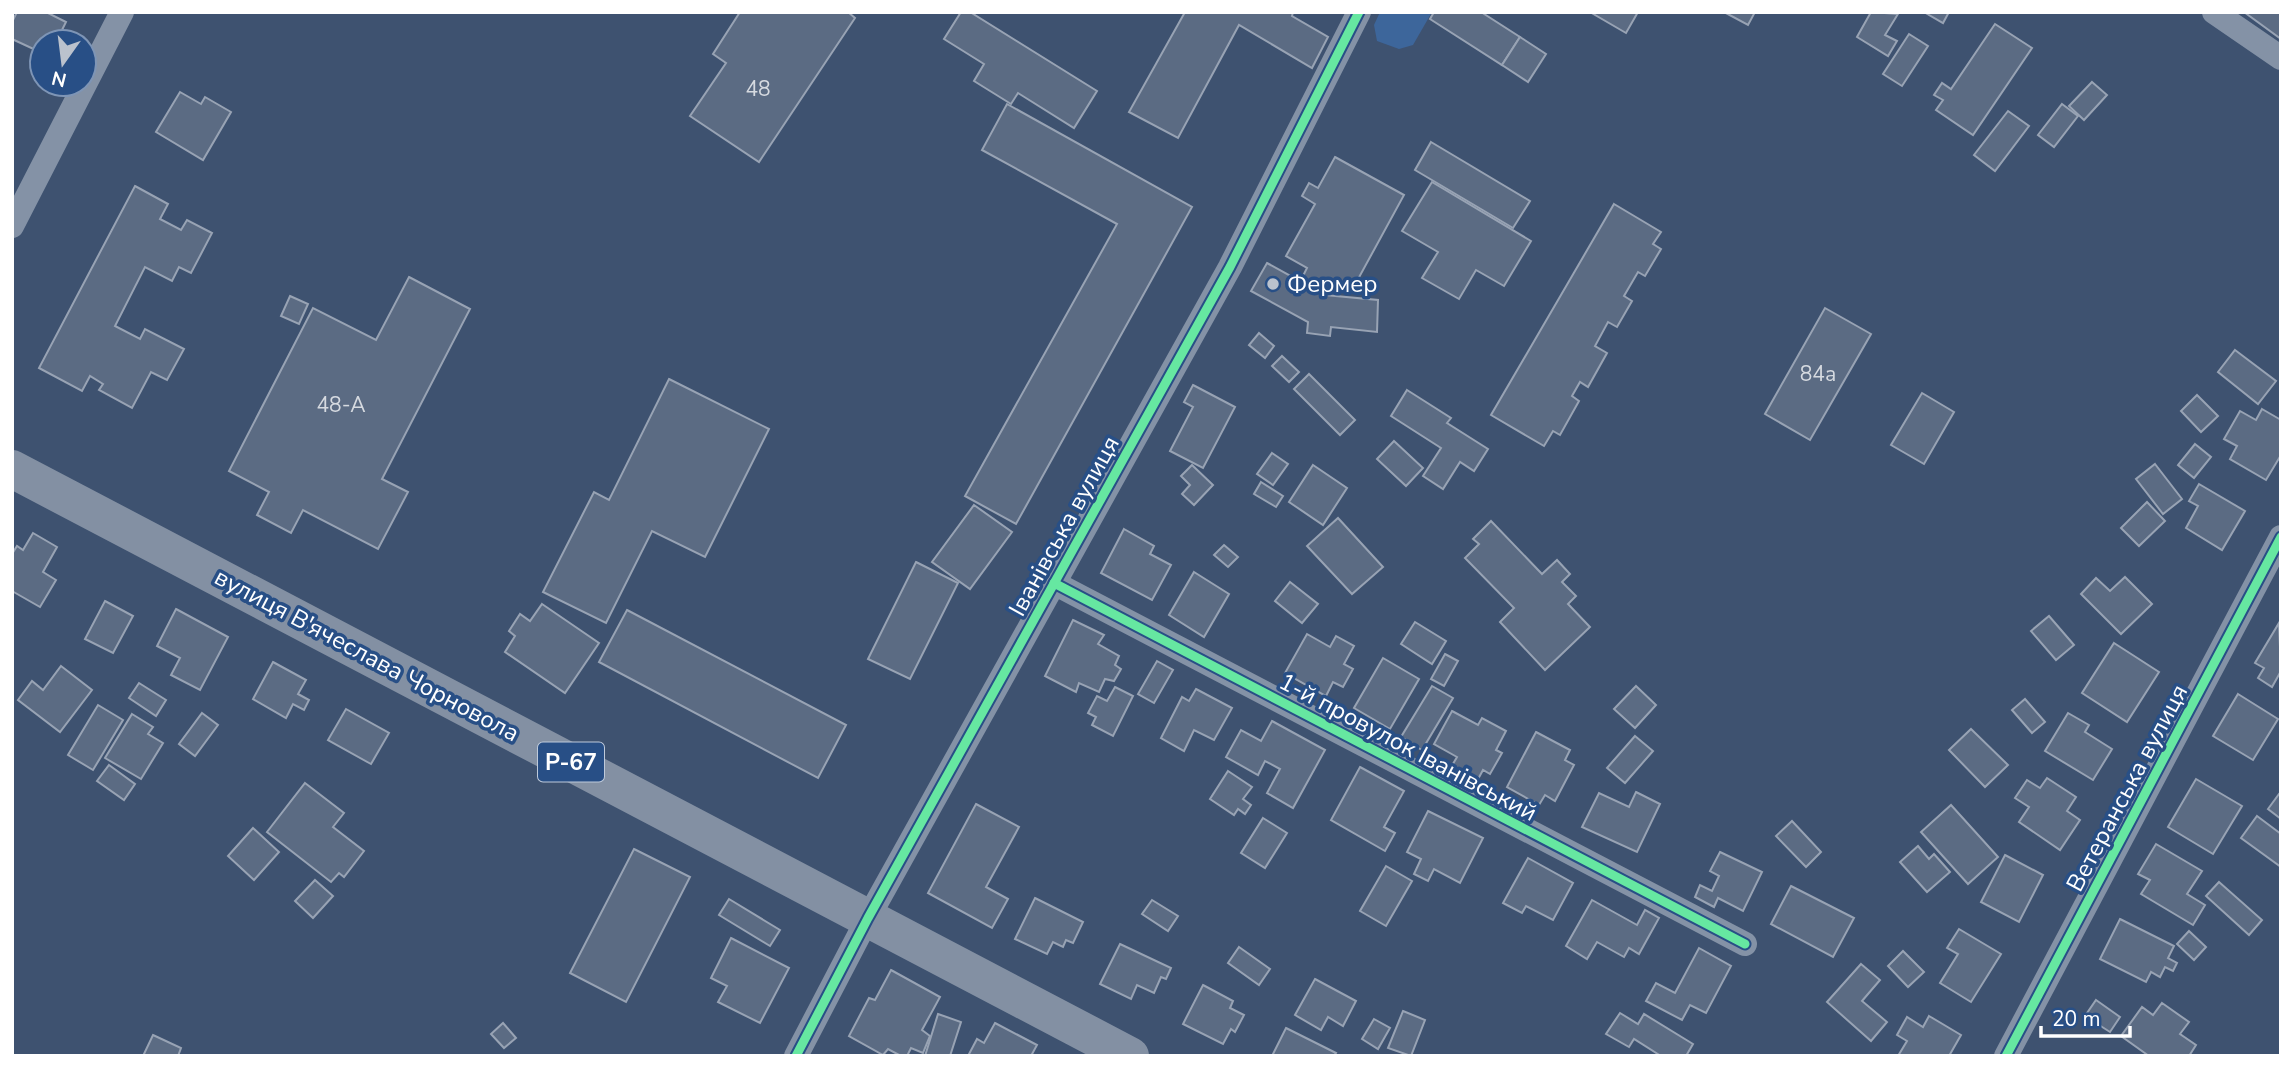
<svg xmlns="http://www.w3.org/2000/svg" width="2293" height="1068" viewBox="0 0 2293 1068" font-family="'Nunito Sans',sans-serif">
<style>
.green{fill:#3d669b}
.building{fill:#5b6b83;stroke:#98a3b4;stroke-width:2}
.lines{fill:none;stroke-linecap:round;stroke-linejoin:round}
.street{stroke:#8492a6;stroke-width:24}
.primary{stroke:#8390a3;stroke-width:38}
.cycleway-casing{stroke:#284f86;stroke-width:13}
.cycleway{stroke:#66e7a1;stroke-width:9}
.poi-dot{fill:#bbc2cd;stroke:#284f86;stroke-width:2.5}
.labels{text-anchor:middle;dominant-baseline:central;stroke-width:7;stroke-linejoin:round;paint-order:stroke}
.number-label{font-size:21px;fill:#d6dae0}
.shield{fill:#284f86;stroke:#becadb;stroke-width:2}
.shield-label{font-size:23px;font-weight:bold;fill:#fff}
.poi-label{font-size:24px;fill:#fff;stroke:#284f86;text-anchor:start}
.street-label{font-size:24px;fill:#fff;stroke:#284f86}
</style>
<rect width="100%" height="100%" fill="#3e5270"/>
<path class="green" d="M1380 12H1432L1413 45 1399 49 1377 41 1374 25Z"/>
<g class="building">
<path d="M17 12H46L66 22 56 42H42V53L12 39V22Z"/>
<path d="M740 12H848L855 18 759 162 690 116 726 63 713 54Z"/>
<path d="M961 12H970L1097 91 1074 128 1018 93 1011 104 974 81 984 64 944 39Z"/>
<path d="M1185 12H1293L1292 16 1328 37 1312 68 1239 25 1178 138 1129 112Z"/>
<path d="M1434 12H1481L1520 37 1502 65 1430 19Z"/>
<path d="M1590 12H1638L1626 33Z"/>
<path d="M1724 12H1755L1748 25Z"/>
<path d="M1871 12 1898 14 1885 35 1897 41 1888 56 1857 37Z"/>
<path d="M1924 12H1949L1943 23Z"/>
<path d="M2244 12H2281V39Z"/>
<path d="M1995 24 2032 48 1973 135 1936 110 1943 100 1934 95 1942 83 1951 89Z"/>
<path d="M1909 34 1928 46 1902 86 1883 74Z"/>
<path d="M1520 37 1546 54 1528 82 1502 65Z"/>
<path d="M2092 82 2107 95 2084 120 2069 106Z"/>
<path d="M180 92 201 104 205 97 231 112 203 160 156 132Z"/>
<path d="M1007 104 1192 207 1016 524 965 496 1117 224 982 150Z"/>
<path d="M2062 104 2078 116 2054 147 2038 135Z"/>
<path d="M2008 111 2029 126 1995 171 1974 155Z"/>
<path d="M1431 142 1530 201 1513 228 1415 170Z"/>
<path d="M1335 157 1404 195 1351 292 1334 283 1329 292 1302 278 1307 268 1286 256 1315 204 1302 196 1309 183 1318 188Z"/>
<path d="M1432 182 1531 241 1504 286 1476 270 1459 299 1422 278 1438 252 1402 231Z"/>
<path d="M135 186 168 204 160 219 181 230 187 220 212 233 191 273 179 267 172 281 145 267 115 326 140 339 145 329 184 349 167 380 151 372 132 408 99 390 103 384 90 376 82 391 39 368Z"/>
<path d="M1614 204 1661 232 1653 244 1661 249 1645 276 1638 272 1624 296 1632 301 1617 327 1608 322 1595 346 1607 353 1588 387 1580 382 1572 396 1579 401 1560 435 1553 431 1544 446 1491 415Z"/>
<path d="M1267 263 1325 295 1378 300 1377 332 1331 327 1330 336 1307 333 1308 322 1251 291Z"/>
<path d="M409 277 470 309 382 479 408 492 378 549 303 510 291 533 257 515 269 492 229 471 313 308 376 340Z"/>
<path d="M290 296 308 304 299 324 281 316Z"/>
<path d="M1825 308 1871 334 1810 440 1765 414Z"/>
<path d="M1259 333 1274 346 1265 358 1249 345Z"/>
<path d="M2235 350 2276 381 2258 404 2218 372Z"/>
<path d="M1282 356 1299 372 1289 382 1272 366Z"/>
<path d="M1309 374 1355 420 1340 435 1294 389Z"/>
<path d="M669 379 769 429 705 557 652 531 606 623 543 592 594 492 609 500Z"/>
<path d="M1193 385 1235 407 1203 468 1170 451 1193 407 1184 402Z"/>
<path d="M1407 390 1451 418 1447 423 1488 449 1474 471 1460 462 1443 489 1423 476 1441 448 1391 416Z"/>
<path d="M1922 393 1954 412 1924 464 1891 445Z"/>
<path d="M2197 395 2218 416 2201 432 2181 411Z"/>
<path d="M2262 409 2281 420V455L2266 480 2230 459 2237 446 2224 439 2240 411 2256 420Z"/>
<path d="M1394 441 1423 468 1406 486 1377 459Z"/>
<path d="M2195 444 2211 457 2194 478 2178 465Z"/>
<path d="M1272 453 1288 464 1273 485 1257 474Z"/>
<path d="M2155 464 2182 499 2163 514 2136 479Z"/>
<path d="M1192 465 1213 485 1194 505 1182 494 1190 485 1181 476Z"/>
<path d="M1313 465 1347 488 1323 525 1289 502Z"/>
<path d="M1261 482 1283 496 1276 507 1254 494Z"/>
<path d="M2199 484 2245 511 2222 550 2186 528 2198 506 2189 501Z"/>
<path d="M2147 502 2165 521 2139 546 2121 528Z"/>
<path d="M974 505 1012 532 970 589 932 562Z"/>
<path d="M1338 518 1383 567 1352 594 1307 546Z"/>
<path d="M1491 521 1542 574 1557 560 1570 574 1562 582 1576 596 1568 604 1590 627 1545 670 1500 622 1514 608 1465 558 1479 544 1473 539Z"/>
<path d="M1124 529 1154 546 1150 554 1171 565 1152 600 1101 573Z"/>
<path d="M33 533 57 547 43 572 56 580 40 607 12 591V554L17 546 23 550Z"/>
<path d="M1224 545 1238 557 1228 567 1214 555Z"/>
<path d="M916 562 958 583 910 679 868 659Z"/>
<path d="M1194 572 1229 594 1204 637 1169 615Z"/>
<path d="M2125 577 2152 604 2121 634 2081 594 2096 578 2110 591Z"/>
<path d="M1290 582 1318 604 1302 623 1275 601Z"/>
<path d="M105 601 133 616 113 653 85 639Z"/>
<path d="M542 604 599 643 565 693 505 652 515 636 509 631 520 614 530 621Z"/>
<path d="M176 609 228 637 200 690 171 675 180 658 157 646Z"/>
<path d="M627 610 846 725 818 778 599 662Z"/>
<path d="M2049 616 2074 645 2056 660 2031 631Z"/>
<path d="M1073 620 1104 635 1098 644 1119 656 1115 665 1121 669 1114 681 1105 679 1099 692 1079 683 1076 692 1045 676Z"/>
<path d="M1415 622 1446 641 1432 664 1401 644Z"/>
<path d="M2279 623 2281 671 2272 687 2258 678 2264 668 2255 663Z"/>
<path d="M1307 634 1330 647 1336 636 1354 646 1344 664 1353 669 1343 687 1333 682 1326 696 1285 673Z"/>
<path d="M2114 643 2159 672 2127 722 2082 693Z"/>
<path d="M1445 654 1458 661 1444 686 1431 679Z"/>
<path d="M1383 658 1419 679 1390 729 1354 708Z"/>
<path d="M1157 661 1173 670 1154 703 1138 694Z"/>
<path d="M273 662 306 680 298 694 309 700 304 710 293 704 286 718 253 699Z"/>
<path d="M61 666 92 690 60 732 18 700 32 681 43 690Z"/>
<path d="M139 683 166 700 156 716 129 698Z"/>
<path d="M1432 686 1453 698 1422 750 1401 737Z"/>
<path d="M1636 686 1656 705 1635 728 1614 709Z"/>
<path d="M1115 687 1133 696 1113 736 1092 725 1096 717 1088 713 1097 696 1107 701Z"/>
<path d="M1196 689 1232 708 1214 740 1194 730 1184 751 1161 738 1182 697 1189 701Z"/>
<path d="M2238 694 2278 719 2253 760 2213 736Z"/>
<path d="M2025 699 2045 722 2032 733 2012 710Z"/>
<path d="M98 705 123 720 93 770 68 755Z"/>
<path d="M346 709 389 733 371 764 328 740Z"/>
<path d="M1452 711 1478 725 1482 718 1506 731 1496 750 1502 753 1490 774 1483 770 1476 783 1450 769 1457 757 1434 744Z"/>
<path d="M202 713 218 725 195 756 179 744Z"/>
<path d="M2068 713 2089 725 2085 732 2112 749 2093 780 2045 751Z"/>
<path d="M132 714 153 727 148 734 163 743 141 779 105 758Z"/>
<path d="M1272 721 1325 750 1293 808 1267 793 1280 769 1265 761 1258 775 1226 757 1241 730 1261 741Z"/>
<path d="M1971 729 2008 765 1985 787 1949 750Z"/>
<path d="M1536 732 1570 750 1565 760 1574 765 1555 801 1545 795 1539 805 1507 787Z"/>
<path d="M1635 736 1653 751 1625 783 1607 768Z"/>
<path d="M109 765 135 784 124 800 97 781Z"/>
<path d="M1360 767 1404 791 1384 827 1395 833 1385 851 1331 820Z"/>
<path d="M1228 771 1252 787 1243 799 1251 805 1245 814 1238 809 1234 815 1210 799Z"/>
<path d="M2047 778 2076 797 2067 811 2080 820 2060 850 2019 822 2029 807 2015 798 2027 780 2040 788Z"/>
<path d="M2196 779 2242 806 2213 854 2168 827Z"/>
<path d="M305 783 344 813 333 827 364 851 344 877 339 873 331 882 267 832Z"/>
<path d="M1636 792 1660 804 1637 852 1582 827 1599 793 1629 807Z"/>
<path d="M2279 794 2281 795V819L2268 809Z"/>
<path d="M976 804 1019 827 986 887 1008 899 992 928 928 893Z"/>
<path d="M1951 805 1998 857 1968 884 1921 832Z"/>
<path d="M1428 811 1483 838 1460 883 1434 869 1428 881 1414 874 1421 859 1407 852Z"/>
<path d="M2257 816 2281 834V867L2241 838Z"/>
<path d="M1263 818 1287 833 1265 868 1241 853Z"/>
<path d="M1792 821 1821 852 1806 867 1776 836Z"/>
<path d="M253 828 279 852 254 880 228 856Z"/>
<path d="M2156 844 2202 871 2187 894 2205 905 2193 925 2141 894 2150 880 2138 874Z"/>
<path d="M1918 846 1929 859 1934 854 1950 872 1927 892 1900 862Z"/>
<path d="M634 849 690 877 626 1002 570 973Z"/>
<path d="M1720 852 1762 872 1743 911 1718 898 1714 907 1695 897 1700 885 1712 891 1719 876 1710 871Z"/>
<path d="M2005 855 2043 875 2019 922 1981 902Z"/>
<path d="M1528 858 1573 883 1553 920 1526 906 1522 913 1503 903Z"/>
<path d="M1386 866 1412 881 1386 926 1360 911Z"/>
<path d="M315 880 333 896 313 918 295 901Z"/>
<path d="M2219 882 2262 920 2249 935 2206 896Z"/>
<path d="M1791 886 1854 918 1833 957 1771 924Z"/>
<path d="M1035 898 1083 922 1073 943 1066 940 1063 947 1053 942 1047 954 1015 939Z"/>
<path d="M729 899 780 930 770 946 719 915Z"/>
<path d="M1152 900 1178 916 1168 931 1142 914Z"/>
<path d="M1592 900 1637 925 1645 910 1659 918 1639 954 1629 948 1624 957 1597 942 1587 959 1566 946Z"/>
<path d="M2120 919 2174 946 2168 958 2177 963 2173 971 2165 967 2160 977 2151 972 2146 982 2100 959Z"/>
<path d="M1959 929 2001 954 1971 1002 1940 983 1958 954 1947 948Z"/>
<path d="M2189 931 2206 947 2194 960 2177 944Z"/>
<path d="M731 938 789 968 760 1023 718 1002 727 986 711 978Z"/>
<path d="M1120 944 1171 968 1166 979 1161 977 1154 993 1137 985 1131 999 1100 984Z"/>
<path d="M1239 947 1270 969 1259 985 1228 963Z"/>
<path d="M1699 948 1731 966 1706 1013 1690 1005 1682 1020 1646 1001 1656 983 1675 993Z"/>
<path d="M1903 951 1924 972 1908 987 1888 966Z"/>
<path d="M1861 964 1880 980 1862 1001 1887 1022 1871 1041 1827 1002Z"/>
<path d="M891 970 940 997 922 1030 930 1036 923 1053 911 1048 907 1056H901L888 1049 883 1055 849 1036 869 998 875 1000Z"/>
<path d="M1315 979 1356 1001 1343 1026 1328 1017 1321 1030 1295 1015Z"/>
<path d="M1203 985 1233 1001 1230 1008 1244 1015 1235 1032 1231 1029 1223 1044 1183 1024Z"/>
<path d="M2096 1000 2120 1017 2110 1032 2085 1016Z"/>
<path d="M2162 1003 2189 1022 2180 1034 2196 1045 2189 1056H2149L2121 1036 2142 1007 2153 1015Z"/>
<path d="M1403 1011 1425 1020 1411 1056 1388 1048Z"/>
<path d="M1620 1013 1638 1024 1644 1014 1693 1044 1686 1056H1661L1634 1039 1629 1047 1606 1034Z"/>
<path d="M938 1014 961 1022 950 1056H925Z"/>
<path d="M1929 1016 1961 1035 1949 1056H1898L1907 1041 1897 1035 1907 1017 1923 1027Z"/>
<path d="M1374 1019 1390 1028 1378 1049 1362 1039Z"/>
<path d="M503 1023 516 1038 504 1048 491 1034Z"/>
<path d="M995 1023 1037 1045 1031 1056H968L977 1039 984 1043Z"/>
<path d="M1286 1028 1336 1053 1334 1056H1272Z"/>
<path d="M153 1035 181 1048 178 1056H143Z"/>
</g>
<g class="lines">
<g class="street">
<path d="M2214 12 2281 58"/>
<path d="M12 226 122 12"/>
<path d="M1054 583 1745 944"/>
<path d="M796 1056 868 918 1230 267 1359 12"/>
<path d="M2006 1056 2281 537"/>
</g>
<path class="primary" d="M12 469 1130 1056"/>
<g class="cycleway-casing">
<g id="cycleway">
<path d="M1054 583 1745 944"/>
<path d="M796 1056 868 918 1230 267 1359 12"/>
<path d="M2006 1056 2281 537"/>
</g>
</g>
<use href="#cycleway" class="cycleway"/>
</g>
<circle class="poi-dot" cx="1273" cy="284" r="7"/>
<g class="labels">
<g class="number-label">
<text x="758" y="89">48</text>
<text x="1818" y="374">84а</text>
<text x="341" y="405">48-А</text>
</g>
<rect class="shield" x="538" y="742.5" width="66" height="39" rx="5"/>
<g class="shield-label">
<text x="571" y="762">Р-67</text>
</g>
<g class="poi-label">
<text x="1287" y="284">Фермер</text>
</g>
<g class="street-label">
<text transform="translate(1064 526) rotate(-61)">Іванівська вулиця</text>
<text transform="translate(367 655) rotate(28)">вулиця В'ячеслава Чорновола</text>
<text transform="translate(1408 747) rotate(28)">1-й провулок Іванівський</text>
<text transform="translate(2127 788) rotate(-62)">Ветеранська вулиця</text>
</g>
</g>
<rect width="2293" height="1068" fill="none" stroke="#ffffff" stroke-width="28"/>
<g transform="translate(63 63) rotate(194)"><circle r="33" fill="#284f86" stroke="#7e95b6" stroke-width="2"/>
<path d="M0-5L12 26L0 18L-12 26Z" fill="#bbc2cd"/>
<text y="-10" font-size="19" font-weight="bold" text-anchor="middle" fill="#ffffff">N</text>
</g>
<path d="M2041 1026v10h89v-10" fill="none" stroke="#ffffff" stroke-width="3.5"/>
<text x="2052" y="1026" font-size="21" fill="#ffffff" stroke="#284f86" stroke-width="5" paint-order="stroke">20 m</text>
</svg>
